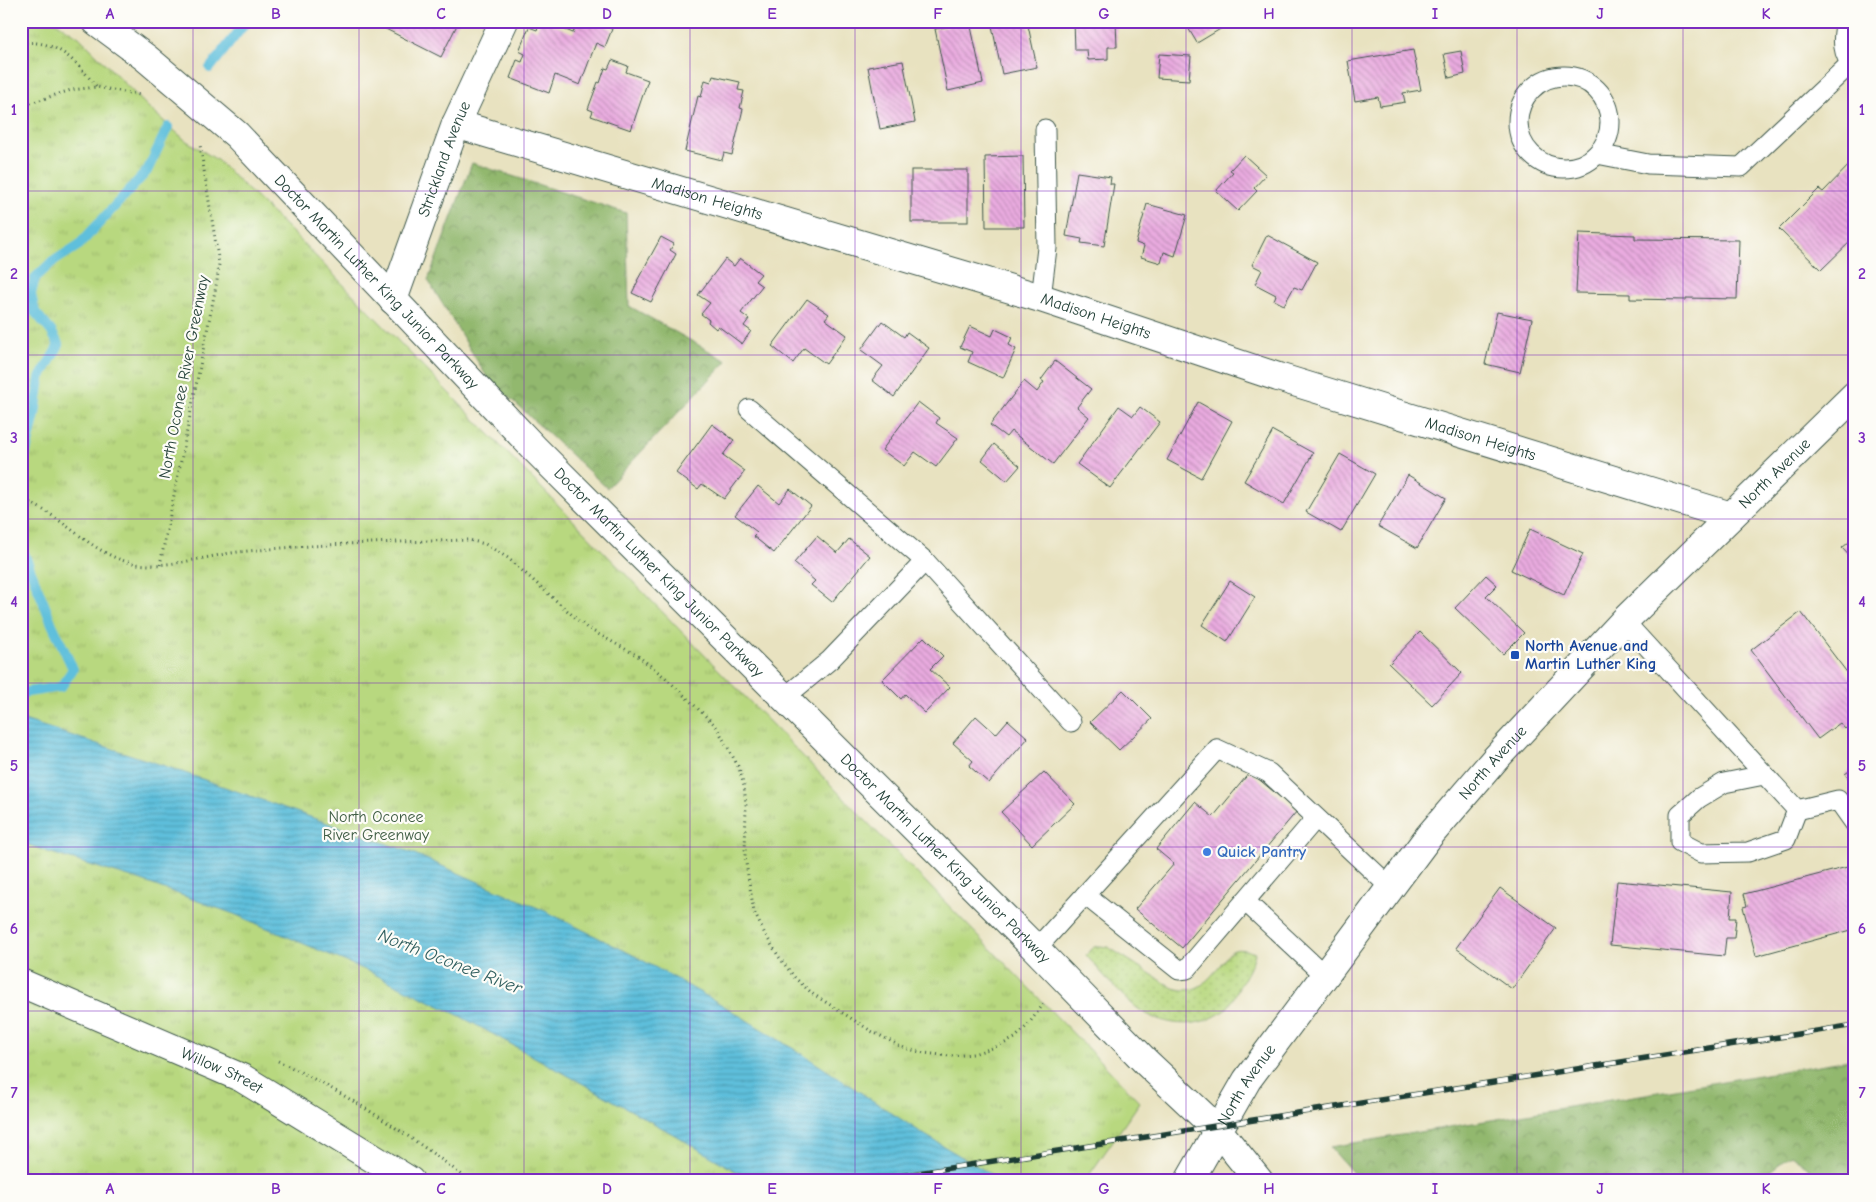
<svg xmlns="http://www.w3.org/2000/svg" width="1876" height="1202" viewBox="0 0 1876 1202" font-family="'Comic Neue',sans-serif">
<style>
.grass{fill:url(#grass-dots);stroke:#6c8a5a}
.forest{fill:url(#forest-crowns);stroke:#587a51}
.park{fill:url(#park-tufts);stroke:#6c8a5a}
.water{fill:url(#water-rules);stroke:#3e7e88}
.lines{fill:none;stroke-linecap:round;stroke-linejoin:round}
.stream{stroke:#5ebfdc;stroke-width:10}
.building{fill:url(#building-back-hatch)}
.lane-casing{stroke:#3d5649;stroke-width:21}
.street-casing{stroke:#3d5649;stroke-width:30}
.secondary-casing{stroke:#3d5649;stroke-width:30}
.path{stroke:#3d5649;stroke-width:3;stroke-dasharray:1 4;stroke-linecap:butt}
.lane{stroke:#fff;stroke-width:19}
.street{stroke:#fff;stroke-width:28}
.secondary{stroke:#fff;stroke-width:28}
.rail-casing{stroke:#1f3d34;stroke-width:5.5}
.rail{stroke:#fdfcf7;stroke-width:4;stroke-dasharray:11;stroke-linecap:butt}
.grid{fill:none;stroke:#7b2cbf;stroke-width:1;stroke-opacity:0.55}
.transit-dot{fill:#1a4fb4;stroke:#fdfcf7;stroke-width:2}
.shop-dot{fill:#3f7fe0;stroke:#fdfcf7;stroke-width:2}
.labels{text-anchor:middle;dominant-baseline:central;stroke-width:4.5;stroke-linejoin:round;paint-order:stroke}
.street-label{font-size:16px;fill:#1f3d34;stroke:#fdfcf7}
.transit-label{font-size:16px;font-weight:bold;fill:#164399;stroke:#fdfcf7;text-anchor:start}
.park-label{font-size:16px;fill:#3e5c43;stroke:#fdfcf7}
.shop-label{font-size:16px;font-weight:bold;fill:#366cbe;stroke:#fdfcf7;text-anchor:start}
.water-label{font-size:18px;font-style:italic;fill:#2f5e5e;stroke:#fdfcf7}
.neatline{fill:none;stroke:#7b2cbf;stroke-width:2}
.grid-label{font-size:16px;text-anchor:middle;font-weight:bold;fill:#7b2cbf}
</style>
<defs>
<pattern id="grass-dots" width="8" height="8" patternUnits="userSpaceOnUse" patternTransform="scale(1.25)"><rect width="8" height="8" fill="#b8d87f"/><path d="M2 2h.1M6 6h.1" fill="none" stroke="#9eba6e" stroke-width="1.8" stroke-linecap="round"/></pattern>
<pattern id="forest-crowns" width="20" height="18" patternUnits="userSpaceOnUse" patternTransform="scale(1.25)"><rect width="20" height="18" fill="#92b86e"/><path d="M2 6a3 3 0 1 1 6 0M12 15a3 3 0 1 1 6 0" fill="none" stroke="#77975b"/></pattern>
<pattern id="park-tufts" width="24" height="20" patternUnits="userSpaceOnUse" patternTransform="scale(1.25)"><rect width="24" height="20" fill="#b8d87f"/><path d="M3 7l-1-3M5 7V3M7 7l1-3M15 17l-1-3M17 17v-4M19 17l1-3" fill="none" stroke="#9eba6e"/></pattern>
<pattern id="water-rules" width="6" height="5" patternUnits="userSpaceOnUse" patternTransform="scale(1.25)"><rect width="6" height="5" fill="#5ebfdc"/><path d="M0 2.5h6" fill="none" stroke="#4d9cb3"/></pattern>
<pattern id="building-back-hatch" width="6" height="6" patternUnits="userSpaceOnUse" patternTransform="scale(1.25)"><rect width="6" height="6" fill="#eaabe0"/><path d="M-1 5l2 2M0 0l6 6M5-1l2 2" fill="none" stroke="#bd8cb6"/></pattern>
</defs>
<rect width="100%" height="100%" fill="#fdfcf7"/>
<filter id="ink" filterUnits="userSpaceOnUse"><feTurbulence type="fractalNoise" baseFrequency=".02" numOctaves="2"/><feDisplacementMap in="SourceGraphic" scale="10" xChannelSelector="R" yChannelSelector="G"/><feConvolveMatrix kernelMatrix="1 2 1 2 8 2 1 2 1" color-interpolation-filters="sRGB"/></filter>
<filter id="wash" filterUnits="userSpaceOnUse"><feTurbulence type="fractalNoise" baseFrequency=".0096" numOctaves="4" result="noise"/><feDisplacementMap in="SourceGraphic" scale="20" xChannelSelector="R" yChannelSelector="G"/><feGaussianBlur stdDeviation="1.12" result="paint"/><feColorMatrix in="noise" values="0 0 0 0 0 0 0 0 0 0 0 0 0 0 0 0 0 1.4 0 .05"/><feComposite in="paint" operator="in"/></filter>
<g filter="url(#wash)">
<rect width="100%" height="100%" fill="#e8e2c0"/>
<path class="grass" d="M1100 946 1108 947 1173 988C1199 996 1209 979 1224 960 1227 956 1230 951 1235 950 1241 948 1249 951 1255 953 1252 966 1246 976 1239 987 1235 994 1231 1005 1225 1010 1200 1029 1169 1027 1143 1012 1126 1002 1099 970 1086 955L1094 947Z"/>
<g class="forest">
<path d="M472 163 626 213 629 306 727 361 607 488 487 377 428 280Z"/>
<path d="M1855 1059V1181H1827L1791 1155 1757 1181H1360L1330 1147Z"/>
</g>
<path class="park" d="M21 21H54L79 37 148 107 185 140 217 160 292 232 1140 1102 1085 1181H21Z"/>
<path class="water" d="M21 719 162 765 410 852 545 911 633 955 719 1003 802 1054 925 1135 1002 1181H752L673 1134 587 1086 458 1015 370 972 234 914 142 881 48 852 21 842Z"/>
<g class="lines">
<g class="stream">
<path d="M210 68 247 21"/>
<path d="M21 472 35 415 40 378 59 345 51 331 35 312 31 294 35 278 51 263 79 245 147 171 168 127"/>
<path d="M21 546 52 624 73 669 61 687 21 693"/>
</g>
</g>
<g id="blocks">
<g class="building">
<path d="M370 21H459L441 57Z"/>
<path d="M540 21H544L573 33 578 21H594L612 29 605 47 596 43 580 85 555 75 549 93 510 78 517 60 522 62 525 54 519 51 529 27 537 30Z"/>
<path d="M991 21H1027L1037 67 1002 74Z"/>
<path d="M1074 21H1116L1117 47H1108V59L1088 60 1087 50H1075Z"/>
<path d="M1184 21H1219L1222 28 1197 43Z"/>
<path d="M970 22 983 83 948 91 935 29Z"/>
<path d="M1413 50 1421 90 1403 93 1405 102 1400 103 1380 106 1378 97 1355 101 1348 61Z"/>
<path d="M1461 51 1465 74 1449 78 1444 54Z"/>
<path d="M1159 54 1191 56 1189 80 1157 78Z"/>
<path d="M612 60 628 66 626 72 648 80 631 130 591 116 593 111 588 109 598 82 600 83 605 68 608 69Z"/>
<path d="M903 61 915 122 880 129 868 67Z"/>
<path d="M713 76 740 82 738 90 744 91 740 108 743 109 732 155 724 153 722 160 685 151 698 96 701 97 705 80 711 82Z"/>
<path d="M1244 155 1266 175 1254 188 1257 191 1238 211 1216 191 1233 172 1230 170Z"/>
<path d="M1023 156 1024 227H986L985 157Z"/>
<path d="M1855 159V237L1821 270 1779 229 1819 189 1823 192Z"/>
<rect x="911" y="170" width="57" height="52"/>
<path d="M1077 172 1111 177 1110 184H1114L1104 246 1081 243 1082 239 1066 236Z"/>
<path d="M1147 204 1187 215 1175 256 1164 252 1161 263 1141 257 1144 246 1136 243Z"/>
<path d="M1579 233 1635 235V239L1739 240 1737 299 1686 298V300L1630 299V294L1576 293Z"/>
<path d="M1267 235 1317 262 1302 290 1294 287 1284 305 1274 300 1276 295 1255 284 1262 270 1252 265Z"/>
<path d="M661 237 674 244 670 250 676 254 651 302 632 293 638 281H637Z"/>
<path d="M740 258 761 274 755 281 762 286 741 313 749 319 744 326 751 331 742 344 718 326 716 329 708 322 709 320 701 314 710 303 698 295 725 259 734 266Z"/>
<path d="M807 299 829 314 825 319 847 335 826 364 804 348 793 363 772 346Z"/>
<path d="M1497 312 1532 319 1520 372 1485 364Z"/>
<path d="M882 321 904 337 907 332 929 348 894 397 872 380 883 366 861 350Z"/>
<path d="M970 326 992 336 995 329 1012 337 1009 345 1016 349 1003 378 968 362 972 352 960 347Z"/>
<path d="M1055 361 1091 389 1077 407 1089 417 1053 464 1011 431 1006 437 990 425 1024 381 1037 392 1044 382 1041 380Z"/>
<path d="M918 402 939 418 936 423 958 438 936 467 915 452 904 466 882 450Z"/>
<path d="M1198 402 1232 421 1201 478 1167 460Z"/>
<path d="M1119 406 1133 416 1140 407 1160 422 1110 488 1077 464Z"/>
<path d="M712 424 734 440 723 455 745 471 724 499 702 484 698 489 676 473Z"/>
<path d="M1273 431 1313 453 1284 504 1244 481Z"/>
<path d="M994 444 1020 466 1007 481 982 460Z"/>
<path d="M1340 454 1375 474 1341 532 1306 512Z"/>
<path d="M1408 475 1446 498 1417 548 1378 526Z"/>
<path d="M758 486 779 503 790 489 811 506 774 553 753 536 757 532 735 515Z"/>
<path d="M1530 529 1583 554 1564 595 1511 570Z"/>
<path d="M817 536 837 553 849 539 870 556 832 602 811 585 815 581 794 563Z"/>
<path d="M1855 537V562L1842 548Z"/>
<path d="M1486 575 1497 585 1486 596 1524 633 1503 654 1455 608Z"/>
<path d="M1230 581 1255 597 1227 642 1202 625Z"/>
<path d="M1801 612 1855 683V721L1845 729 1840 723 1818 739 1751 650Z"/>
<path d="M1420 632 1462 673 1432 705 1389 664Z"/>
<path d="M924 637 943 656 930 669 950 687 925 713 905 694 901 699 882 680Z"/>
<path d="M1123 690 1152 719 1119 750 1090 722Z"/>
<path d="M976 716 996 734 1008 720 1028 738 989 783 969 766 973 761 953 743Z"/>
<path d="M1855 767V787L1845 774Z"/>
<path d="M1044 772 1075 804 1032 845 1001 812Z"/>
<path d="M1250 772 1297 811 1182 948 1135 909 1174 864 1156 849 1195 802 1213 817Z"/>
<path d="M1851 866 1855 880V929L1756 956 1743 907 1747 906 1744 894Z"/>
<path d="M1617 881 1732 892 1730 918H1736L1734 938H1726L1724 956 1610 945Z"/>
<path d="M1500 888 1556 928 1512 989 1456 948Z"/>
</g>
</g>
</g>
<g filter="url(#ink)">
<use href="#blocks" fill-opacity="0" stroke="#3d5649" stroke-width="1"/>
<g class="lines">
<g class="lane-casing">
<g id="lane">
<path d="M1846 21C1842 38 1841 55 1855 68"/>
<circle cx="1564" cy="122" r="46"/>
<path d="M1597 154 1648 164 1741 167 1850 64"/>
<path d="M1041 298 1047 248 1045 129"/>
<path d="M749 409 925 561 830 660 784 698"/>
<path d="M925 561 1071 722"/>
<path d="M1624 621 1797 810 1838 800 1855 824"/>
<path d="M1764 775 1724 783 1699 798 1680 815V842L1701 853 1748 852 1786 839 1797 810"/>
<path d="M1085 895 1179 970 1187 969 1316 818"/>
<path d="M1245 901 1325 976"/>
<path d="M1036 949 1217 749 1269 773 1391 888"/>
</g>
</g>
<g class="street-casing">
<g id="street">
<path id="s1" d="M456 124 1041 298 1278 377 1731 516"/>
<path id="s2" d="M393 300 456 124 504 21"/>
</g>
</g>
<g class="secondary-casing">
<g id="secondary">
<path id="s3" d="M96 21 146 58 237 135 534 448 1036 949 1147 1063 1217 1129 1259 1181"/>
<path id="s4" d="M21 983 242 1078 410 1181"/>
<path id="s5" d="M1189 1181 1247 1080 1429 836 1496 758 1624 621 1855 395"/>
</g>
</g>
<g class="path">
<path d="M21 43C58 39 76 62 97 87"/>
<path d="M21 106 71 90 97 87 140 95"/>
<path d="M21 498C29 502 37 506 45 511 73 528 99 556 132 563 161 570 207 556 238 552 314 544 392 542 469 540L485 544 508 558 587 628 638 656 667 679 716 726 739 768 744 786 746 804 745 857 754 912 765 934 779 957 795 978 813 994 871 1031 904 1048 924 1053 950 1056 973 1054 999 1046 1015 1038 1027 1026 1045 1002"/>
<path d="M160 565 217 281 219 264 200 145"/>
<path d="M278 1061C346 1093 410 1135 470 1181"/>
</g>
<use href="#lane" class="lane"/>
<use href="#street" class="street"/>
<use href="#secondary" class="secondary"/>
<g class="rail-casing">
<path id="rail" d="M867 1181 1855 1025"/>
</g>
<use href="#rail" class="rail"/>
</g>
</g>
<path class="grid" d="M193 21V1181M359 21V1181M524 21V1181M690 21V1181M855 21V1181M1021 21V1181M1186 21V1181M1352 21V1181M1517 21V1181M1683 21V1181M21 191H1855M21 355H1855M21 519H1855M21 683H1855M21 847H1855M21 1011H1855"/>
<rect class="transit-dot" x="1510" y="650" width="10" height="10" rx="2.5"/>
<circle class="shop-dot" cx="1207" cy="852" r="5"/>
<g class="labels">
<g class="street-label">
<text stroke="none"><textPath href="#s2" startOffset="150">Strickland Avenue</textPath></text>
<text stroke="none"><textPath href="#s1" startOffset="262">Madison Heights</textPath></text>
<text stroke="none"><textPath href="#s3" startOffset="384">Doctor Martin Luther King Junior Parkway</textPath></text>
<text stroke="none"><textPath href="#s1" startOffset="668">Madison Heights</textPath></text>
<text transform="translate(184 377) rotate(-79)">North Oconee River Greenway</text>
<text stroke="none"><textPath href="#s1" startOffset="1072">Madison Heights</textPath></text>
<text stroke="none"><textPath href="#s5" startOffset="922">North Avenue</textPath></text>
<text stroke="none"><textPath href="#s3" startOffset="789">Doctor Martin Luther King Junior Parkway</textPath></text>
<text stroke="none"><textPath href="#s5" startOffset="518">North Avenue</textPath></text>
<text stroke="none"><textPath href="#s3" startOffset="1194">Doctor Martin Luther King Junior Parkway</textPath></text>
<text stroke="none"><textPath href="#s4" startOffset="219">Willow Street</textPath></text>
<text stroke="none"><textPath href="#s5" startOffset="112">North Avenue</textPath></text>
</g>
<g class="transit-label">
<text x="1525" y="646">North Avenue and<tspan x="1525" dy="18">Martin Luther King</tspan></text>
</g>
<g class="park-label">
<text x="376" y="817">North Oconee<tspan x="376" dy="18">River Greenway</tspan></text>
</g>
<g class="shop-label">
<text x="1217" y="852">Quick Pantry</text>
</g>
<g class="water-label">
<text transform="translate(450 962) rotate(21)">North Oconee River</text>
</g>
</g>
<rect width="1876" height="1202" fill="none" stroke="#fdfcf7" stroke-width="55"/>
<rect x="28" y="28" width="1820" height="1146" class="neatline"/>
<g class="grid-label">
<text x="110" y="19">A</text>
<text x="276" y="19">B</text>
<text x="441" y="19">C</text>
<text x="607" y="19">D</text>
<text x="772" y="19">E</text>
<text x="938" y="19">F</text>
<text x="1104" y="19">G</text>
<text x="1269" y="19">H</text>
<text x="1435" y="19">I</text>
<text x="1600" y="19">J</text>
<text x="1766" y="19">K</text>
<text x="14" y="115">1</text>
<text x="1862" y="115">1</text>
<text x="14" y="279">2</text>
<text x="1862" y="279">2</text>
<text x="14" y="443">3</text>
<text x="1862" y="443">3</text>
<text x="14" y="607">4</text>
<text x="1862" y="607">4</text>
<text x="14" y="771">5</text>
<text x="1862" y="771">5</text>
<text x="14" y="934">6</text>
<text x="1862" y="934">6</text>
<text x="14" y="1098">7</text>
<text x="1862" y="1098">7</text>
<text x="110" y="1194">A</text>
<text x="276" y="1194">B</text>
<text x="441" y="1194">C</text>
<text x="607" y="1194">D</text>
<text x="772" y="1194">E</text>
<text x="938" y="1194">F</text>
<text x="1104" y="1194">G</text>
<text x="1269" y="1194">H</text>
<text x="1435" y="1194">I</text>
<text x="1600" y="1194">J</text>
<text x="1766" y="1194">K</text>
</g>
</svg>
